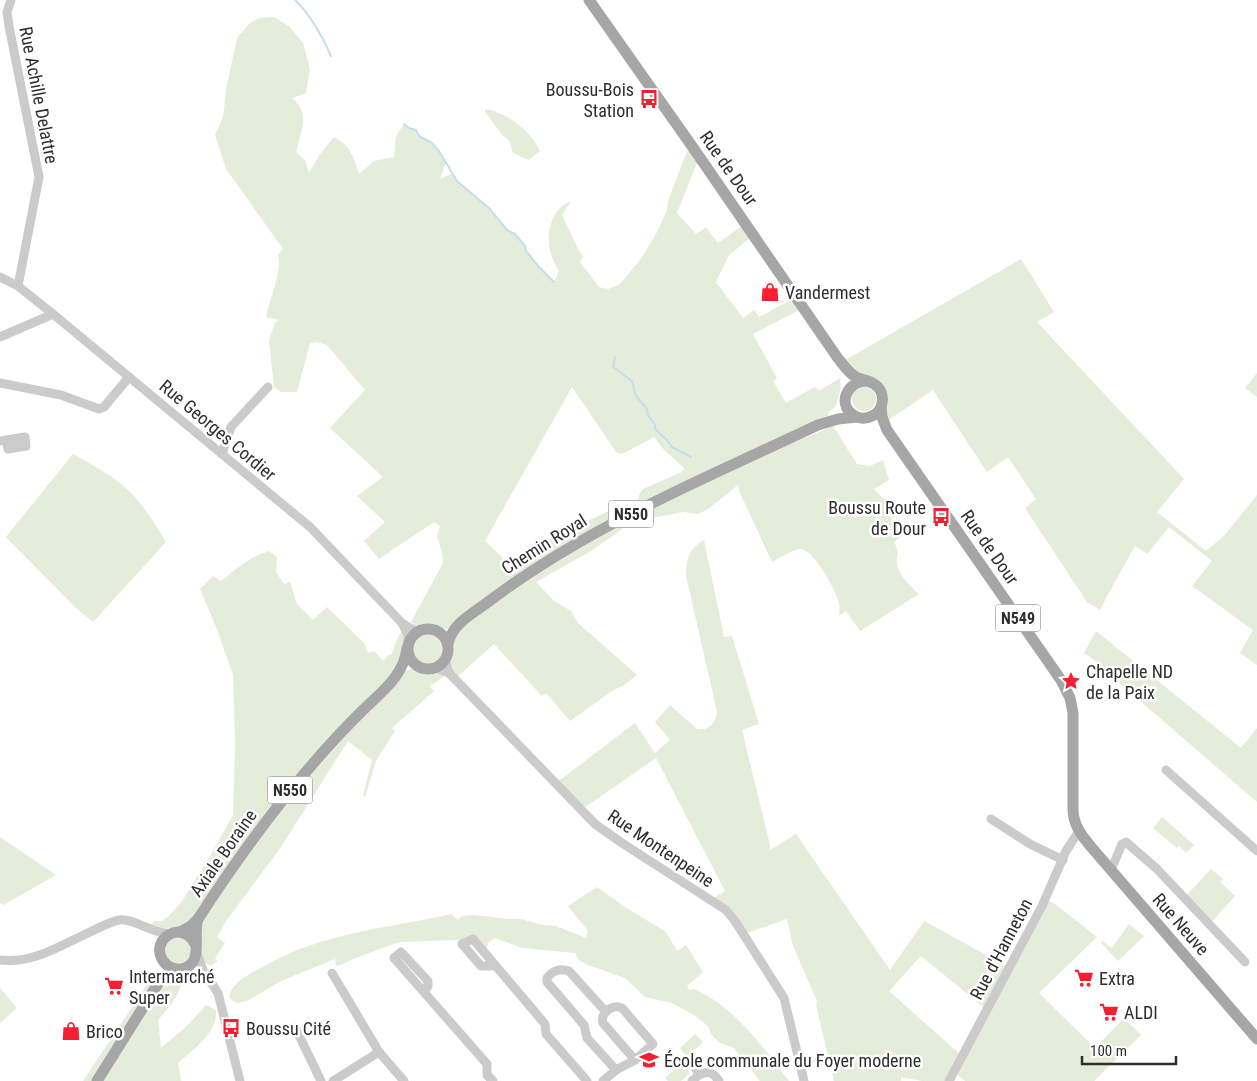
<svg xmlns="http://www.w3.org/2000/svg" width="1257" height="1081" viewBox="0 0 1257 1081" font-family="'Roboto Condensed',sans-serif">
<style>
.green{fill:#e4edda;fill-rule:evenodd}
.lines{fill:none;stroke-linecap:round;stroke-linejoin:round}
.stream{stroke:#c4deef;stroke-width:2}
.minor{stroke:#cbcbcb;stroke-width:9}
.major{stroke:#a6a6a6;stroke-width:11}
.labels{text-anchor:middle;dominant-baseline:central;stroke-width:5;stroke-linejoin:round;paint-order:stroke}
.shield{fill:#fff;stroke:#6d6d6d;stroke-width:1}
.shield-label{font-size:16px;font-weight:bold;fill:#2e2e2e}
.poi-label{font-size:18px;fill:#2e2e2e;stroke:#fff;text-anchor:start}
.street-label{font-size:18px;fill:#2e2e2e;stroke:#fff}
</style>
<rect width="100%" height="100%" fill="#fff"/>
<g class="green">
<path d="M274 17 289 26 303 43 310 69 306 93 292 98C311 113 301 131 296 152L305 160 309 173 320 154 334 137C352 147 353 156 359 174L374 161 394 157 396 136 404 124 409 128 416 130C420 138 425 138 432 143 438 148 442 156 446 163L440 179 451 174 457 181 489 208 507 230 515 234 525 246 526 251 539 267 554 282 559 271C554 262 550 254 549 245 547 228 554 207 571 201L562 215 578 249 583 256 580 262 599 287 608 289 619 285 641 259 656 234 667 210 668 201 686 154 688 151 694 149 702 160 696 165 677 213 696 234 706 227 718 243 746 223 754 235 729 255 716 282 743 318 754 310 759 317 796 297 803 308 753 334 777 378 773 381 786 403 815 387 819 391 840 378C842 384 839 401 835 407 833 409 830 411 828 413L829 415 748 462 833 426 857 464 870 466 883 460 889 480 874 489 885 500 893 525 902 536 894 542C902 557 895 554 897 565 899 576 911 586 919 594L860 631 846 611 839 616C839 613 840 608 839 604 838 593 812 547 800 549 791 550 780 558 772 562L739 491 738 485 707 510 697 514 683 512 652 518 642 517 623 526 621 530 591 551 536 582 554 601 571 611 578 623 637 675 624 685 612 691 570 721 546 693 542 696 494 644 455 679 449 673 430 686 434 691 392 728 395 731 376 761 365 797 363 796 372 760 348 741 281 847 226 921 217 937 225 943 215 958 218 961 211 966 205 963 203 970 185 929 148 930 154 921H162L170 915 182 901 208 860 233 815 235 744 233 675 218 632 200 589 213 576 221 581C236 569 251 556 269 551L277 557 276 572 284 584 290 582 297 604 313 620 327 607 365 644 368 653 374 651 383 661 388 655H391L397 639 404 628 406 671C419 665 417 670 429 670 446 669 446 657 448 644 449 639 453 631 455 626L443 630 427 629 417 632 410 629 414 624 411 622 443 563 442 552 437 536 440 526 434 522 379 559 364 541 385 522 357 496 383 477 330 428 365 390 327 345 317 342 310 343 297 392H281L274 387 269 341 275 322 280 320 266 317C270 296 282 275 278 255L283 249 226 169 215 135 223 117 227 84 237 38 250 23 259 18ZM572 387 616 452 620 454 624 453 654 437 663 449 684 468 682 472 643 489 639 494V499L615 508 556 536 508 563 485 541Z"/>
<path d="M485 109C506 112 531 131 540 151L529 160 513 153 509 140 503 136 485 112Z"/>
<path d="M1021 259 1054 312 1037 322 1184 479 1157 512 1206 551 1224 536 1257 495V665L1240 653 1253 630 1192 586 1212 561 1169 527 1147 554 1135 546 1106 598 1100 610 1087 602 1025 508 1036 499 1008 457 987 472 933 390 884 423 883 397 842 362Z"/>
<path d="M1257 373V397L1245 388Z"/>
<circle cx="864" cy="399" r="12"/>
<path d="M73 454C94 466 116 477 132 494 145 508 156 525 166 542L93 622 75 607 6 537Z"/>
<path d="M704 540 724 637 732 636 759 724 742 730 770 845V850L796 834 890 970 924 921 1010 968 1045 899 1055 904 1097 937 1039 993 1095 1048 1124 1018 1141 1035 1094 1081H965L954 1072 949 1081H922L901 1077V1081H834L816 1005 817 1001 793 946 787 919 744 934 710 900 725 891 656 758 581 810 556 783 635 723 655 753 670 740 655 722 670 705 697 729C709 731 716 723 717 712L686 576C686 560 689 548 704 540ZM921 956 987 1010 962 1056 889 991Z"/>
<path d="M1096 631 1241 748 1257 728V802L1102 668 1103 666 1084 653Z"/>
<circle cx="427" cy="649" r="15"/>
<path d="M1162 817 1194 845 1186 853 1179 846 1177 848 1153 828Z"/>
<path d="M0 837 56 875 3 905 0 903Z"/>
<path d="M1211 869 1223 879 1220 882 1235 896 1210 924 1185 897Z"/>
<path d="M597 887 625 907 666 932 677 951 686 945 703 972 687 986 689 990 694 989C734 1006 763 1047 789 1081H760L734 1048 720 1043 711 1034 708 1026 694 1015 672 1003 645 997 625 978 588 965 579 960 575 953 522 948 495 938 489 942 485 953 473 939 462 944 458 940 399 942 353 959 341 965 336 966 335 959 281 981 247 1001 236 1003 229 998C231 983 249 974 261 968 275 960 290 952 306 947 352 930 403 925 451 914L458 920 462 916 474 915 508 919H521L542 925 556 926 586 938 588 931 568 906Z"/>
<path d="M1129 924 1144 936 1118 961 1101 943 1102 941 1112 948Z"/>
<circle cx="178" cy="951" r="13"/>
<path d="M152 977 165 986 173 978H182C181 995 169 1007 158 1020L161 1048 187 1026 206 1005 216 1010C218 1033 193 1049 178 1063L181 1081H83Z"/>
<path d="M0 988 17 1008 0 1023Z"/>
<path d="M695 1034 703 1042 687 1057 680 1048Z"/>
<path d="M682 1063 690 1073 681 1081H668L665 1078Z"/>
</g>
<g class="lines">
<g class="stream">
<path d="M295 0C311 15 322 36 331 56"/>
<path d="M404 124 409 128 416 130 419 136 432 143 439 151 457 181 489 208 507 230 515 234 525 246 526 251 539 267 554 282"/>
<path d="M615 357 613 367 632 381 636 396 647 409 648 415 655 425V429L667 440 672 447 691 457"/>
</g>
<g class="minor">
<path d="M11 0 7 12 9 26 39 177 18 286"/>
<path d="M0 277 18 286 53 314 310 527 402 623 417 632"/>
<path d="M0 337 53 314"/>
<path d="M0 383 61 395 99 409 104 407 129 377"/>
<path d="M0 441 25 437 26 446 8 449 6 440"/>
<path d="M222 454 231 427 268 387"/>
<path d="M402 623 408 635V643"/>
<path d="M445 660 449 673"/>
<path d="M436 668 449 673 595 824 622 843 726 910 735 921 784 998 804 1081"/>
<path d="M1166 770 1257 851"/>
<path d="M991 819 1030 844 1063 860"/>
<path d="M1111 870 1122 844 1126 842 1157 869 1245 962"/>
<path d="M197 953 203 970 218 993 240 1081"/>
<path d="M0 960C33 964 61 945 90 932 99 928 109 922 119 920 134 918 151 933 170 934"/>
<path d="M495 966H481L462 944 473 939 545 1024 546 1034 587 1081"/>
<path d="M332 973 379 1052 404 1081"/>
<path d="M424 992 428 986V981L401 952 394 958 487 1064V1075L493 1081"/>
<path d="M606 1012 569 971C560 968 553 970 547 978V982L584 1025 587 1038 616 1070"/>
<path d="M272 1032 295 1027 321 1081"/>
<path d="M692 1064 700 1074"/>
<path d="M333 1081 379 1052"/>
<path d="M603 1081 616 1070 635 1060 653 1044 622 1008C613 1004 600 1012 603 1023L635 1060"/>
<path d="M692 1081 700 1074 709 1072 714 1075 719 1081"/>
<path d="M949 1081 1042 906 1066 851 1079 831"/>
</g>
<g class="major">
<path d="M589 0 694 149 837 357C843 364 847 372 856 377 861 380 868 380 874 384 886 391 885 410 872 416 868 418 862 419 857 417 836 408 845 381 867 381"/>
<path d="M881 407 882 417 887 430 1061 680 1070 698 1073 713V809C1073 825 1082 836 1092 848L1257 1039"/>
<circle cx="428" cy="649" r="20"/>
<path d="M448 644C452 624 472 614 488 602 588 526 706 478 818 425L838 419 857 417"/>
<path d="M180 932 191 926 198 919C246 845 299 773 362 711 381 692 404 676 407 648"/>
<path d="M196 946C183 916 147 941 164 962 168 967 174 970 181 969 205 965 192 936 198 919"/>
<path d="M97 1081 159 982 176 969"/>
</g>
</g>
<defs>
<g id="bus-bare" transform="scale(1.5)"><path d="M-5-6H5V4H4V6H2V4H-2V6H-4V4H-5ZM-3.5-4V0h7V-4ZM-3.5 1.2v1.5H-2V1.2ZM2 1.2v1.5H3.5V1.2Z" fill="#f51f31" stroke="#fff" stroke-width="2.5" paint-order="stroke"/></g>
<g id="shop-bare" transform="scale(1.5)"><path d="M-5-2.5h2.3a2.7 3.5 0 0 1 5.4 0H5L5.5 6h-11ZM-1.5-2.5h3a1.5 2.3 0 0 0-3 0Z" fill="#f51f31" stroke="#fff" stroke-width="2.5" paint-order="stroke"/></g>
<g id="sight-bare" transform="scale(1.5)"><path d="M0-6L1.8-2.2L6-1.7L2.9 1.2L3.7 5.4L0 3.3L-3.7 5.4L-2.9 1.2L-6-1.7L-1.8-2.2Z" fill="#f51f31" stroke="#fff" stroke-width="2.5" paint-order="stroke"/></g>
<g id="supermarket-bare" transform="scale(1.5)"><path d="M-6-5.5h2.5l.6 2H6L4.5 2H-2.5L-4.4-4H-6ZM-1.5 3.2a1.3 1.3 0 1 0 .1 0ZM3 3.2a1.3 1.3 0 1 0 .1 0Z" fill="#f51f31" stroke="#fff" stroke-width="2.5" paint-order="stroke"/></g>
<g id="school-bare" transform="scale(1.5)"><path d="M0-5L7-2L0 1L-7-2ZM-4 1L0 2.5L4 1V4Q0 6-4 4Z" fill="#f51f31" stroke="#fff" stroke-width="2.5" paint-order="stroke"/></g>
</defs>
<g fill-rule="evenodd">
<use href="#bus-bare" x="649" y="99"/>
<use href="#shop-bare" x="770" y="292"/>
<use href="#bus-bare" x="941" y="517"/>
<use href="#sight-bare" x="1071" y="681"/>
<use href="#supermarket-bare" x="1084" y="978"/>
<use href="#supermarket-bare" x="114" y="986"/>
<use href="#supermarket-bare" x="1109" y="1012"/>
<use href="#bus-bare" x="231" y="1028"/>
<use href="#shop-bare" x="71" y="1031"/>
<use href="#school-bare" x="649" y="1060"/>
</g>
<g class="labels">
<g class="shield">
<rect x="608.5" y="500.5" width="45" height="27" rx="4"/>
<rect x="995.5" y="604.5" width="45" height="27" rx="4"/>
<rect x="267.5" y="776.5" width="45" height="27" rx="4"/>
</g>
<g class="shield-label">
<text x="631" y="514">N550</text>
<text x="1018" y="618">N549</text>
<text x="290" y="790">N550</text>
</g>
<g class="poi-label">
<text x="634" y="89" text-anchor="end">Boussu-Bois<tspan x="634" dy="21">Station</tspan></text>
<text x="785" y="292">Vandermest</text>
<text x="926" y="507" text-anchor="end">Boussu Route<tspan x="926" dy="21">de Dour</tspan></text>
<text x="1086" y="671">Chapelle ND<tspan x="1086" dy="21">de la Paix</tspan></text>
<text x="129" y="976">Intermarché<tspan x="129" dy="21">Super</tspan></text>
<text x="1099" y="978">Extra</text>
<text x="1124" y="1012">ALDI</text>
<text x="246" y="1028">Boussu Cité</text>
<text x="86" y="1031">Brico</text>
<text x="664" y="1060">École communale du Foyer moderne</text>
</g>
<g class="street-label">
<text transform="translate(39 95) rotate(79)">Rue Achille Delattre</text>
<text transform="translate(729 168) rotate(55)">Rue de Dour</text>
<text transform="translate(218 430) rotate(40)">Rue Georges Cordier</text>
<text transform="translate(544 544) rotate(-32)">Chemin Royal</text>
<text transform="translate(990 547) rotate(55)">Rue de Dour</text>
<text transform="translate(661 848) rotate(34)">Rue Montenpeine</text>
<text transform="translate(223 853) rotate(-55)">Axiale Boraine</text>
<text transform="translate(1181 924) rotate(49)">Rue Neuve</text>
<text transform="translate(1001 949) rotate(-62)">Rue d'Hanneton</text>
</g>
</g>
<path d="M1082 1056v8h94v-8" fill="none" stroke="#2e2e2e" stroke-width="2.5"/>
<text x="1090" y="1056" font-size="15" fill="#2e2e2e" stroke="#ffffff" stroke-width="4" paint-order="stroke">100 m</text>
</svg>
